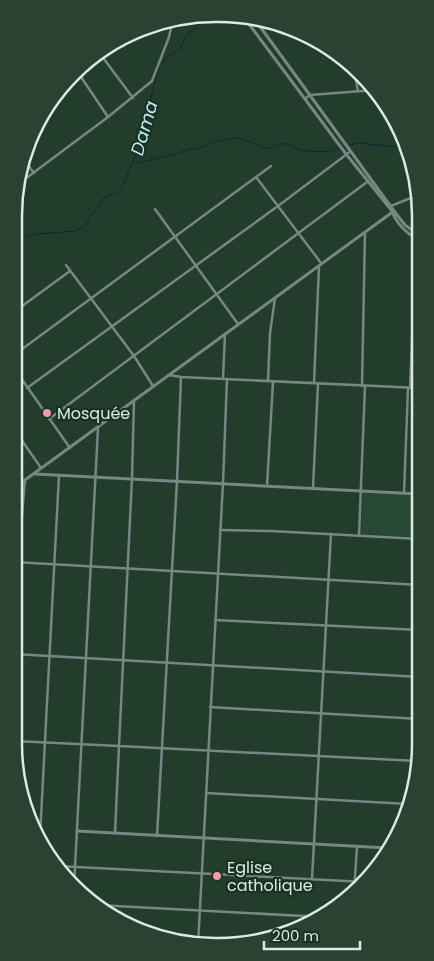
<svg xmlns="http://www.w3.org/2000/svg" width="434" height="961" viewBox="0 0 434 961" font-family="Poppins,sans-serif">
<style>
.built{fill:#274933}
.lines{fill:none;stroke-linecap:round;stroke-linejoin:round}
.stream{stroke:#0a2a30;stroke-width:1}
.minor{stroke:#768784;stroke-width:2.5}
.tertiary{stroke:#768784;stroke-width:3}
.poi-dot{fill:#f39aaa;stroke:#193322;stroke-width:2}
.labels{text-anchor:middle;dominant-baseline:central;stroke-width:4.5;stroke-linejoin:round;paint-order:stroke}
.poi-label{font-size:16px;fill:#dcebe0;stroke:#193322;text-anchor:start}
.water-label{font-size:18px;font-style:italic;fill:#bdecf6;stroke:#193322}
.rim{fill:none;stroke:#dcebe0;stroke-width:2.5}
</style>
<rect width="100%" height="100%" fill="#233d2c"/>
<path class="built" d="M363 492 419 495 420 537 361 534Z"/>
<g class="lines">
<g class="stream">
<path d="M350 145 358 143 407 148"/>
<path d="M133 164 175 154 190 149H197L218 141 236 138 245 140 267 149C271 148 274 145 278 144 287 142 293 148 301 150 313 152 326 153 337 149"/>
<path d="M14 240 37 234 75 231 82 228 87 223 92 213 95 212 102 199 116 193 123 185 136 154 143 144 147 130 146 123 150 103 156 75 160 66 166 58 181 48C185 30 198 31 203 16"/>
</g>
<g class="minor">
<path d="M101 55 133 98"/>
<path d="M103 57 144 28"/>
<path d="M354 69 358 91"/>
<path d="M77 71 108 117"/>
<path d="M306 98 310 95 375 90"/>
<path d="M25 161 34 173"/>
<path d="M256 177 321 263"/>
<path d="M21 182 108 117 152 81 169 37 172 23"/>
<path d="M391 206 418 195"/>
<path d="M155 209 238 324"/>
<path d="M66 265 134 356 153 386"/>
<path d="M14 312 70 271"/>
<path d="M14 355 271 166"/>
<path d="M14 368 70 448"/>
<path d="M169 375 181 377 419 388"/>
<path d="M223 379 225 334"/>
<path d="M268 381 270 333 275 298"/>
<path d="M314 383 319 266"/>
<path d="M362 386 365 232"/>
<path d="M27 388 278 206 351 151"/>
<path d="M410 388 413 317 414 237"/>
<path d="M134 400 132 478 119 746 417 761"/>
<path d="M49 419 367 182"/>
<path d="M14 429 41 468"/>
<path d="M267 486 273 382"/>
<path d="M313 488 318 384"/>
<path d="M404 493 408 388"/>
<path d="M220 530 271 531 420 539"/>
<path d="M359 535 365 386"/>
<path d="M14 562 420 585"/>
<path d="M215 620 420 630"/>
<path d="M14 647 18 563 25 480"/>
<path d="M14 654 420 677"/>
<path d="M210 707 420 719"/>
<path d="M14 741 119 746 115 833"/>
<path d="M206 793 408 804"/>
<path d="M40 836 59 475"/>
<path d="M157 836 177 481 181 377"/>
<path d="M57 866 365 882"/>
<path d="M312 879 331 534"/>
<path d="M74 886 98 428"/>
<path d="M354 891 357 847"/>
<path d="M97 905 322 917"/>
<path d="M305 925V916"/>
<path d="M198 944 223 483 227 379"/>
</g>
<g class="tertiary">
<path d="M246 20 346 154 392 211C397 225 406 233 419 240"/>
<path d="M256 21 394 211 405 225 419 235"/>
<path d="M35 474 419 494"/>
<path d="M14 488 394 211"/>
<path d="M77 831 388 848"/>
</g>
</g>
<g class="poi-dot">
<circle cx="47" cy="413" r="5"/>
<circle cx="217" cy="876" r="5"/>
</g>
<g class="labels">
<g class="poi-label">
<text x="57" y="413">Mosquée</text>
<text x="227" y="867">Eglise<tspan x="227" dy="18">catholique</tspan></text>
</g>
<g class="water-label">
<text transform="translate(144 128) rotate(-74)">Dama</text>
</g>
</g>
<path d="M0 0H434V961H0ZM216 22H218A194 194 0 0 1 412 216V744A194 194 0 0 1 218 938H216A194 194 0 0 1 22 744V216A194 194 0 0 1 216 22Z" fill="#294231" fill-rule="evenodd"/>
<path class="rim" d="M216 22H218A194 194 0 0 1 412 216V744A194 194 0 0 1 218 938H216A194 194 0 0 1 22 744V216A194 194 0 0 1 216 22Z"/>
<path d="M264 941v8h96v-8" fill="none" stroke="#dcebe0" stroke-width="2.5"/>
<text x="272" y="941" font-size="15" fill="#dcebe0" stroke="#193322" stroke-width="4" paint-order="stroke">200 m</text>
</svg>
